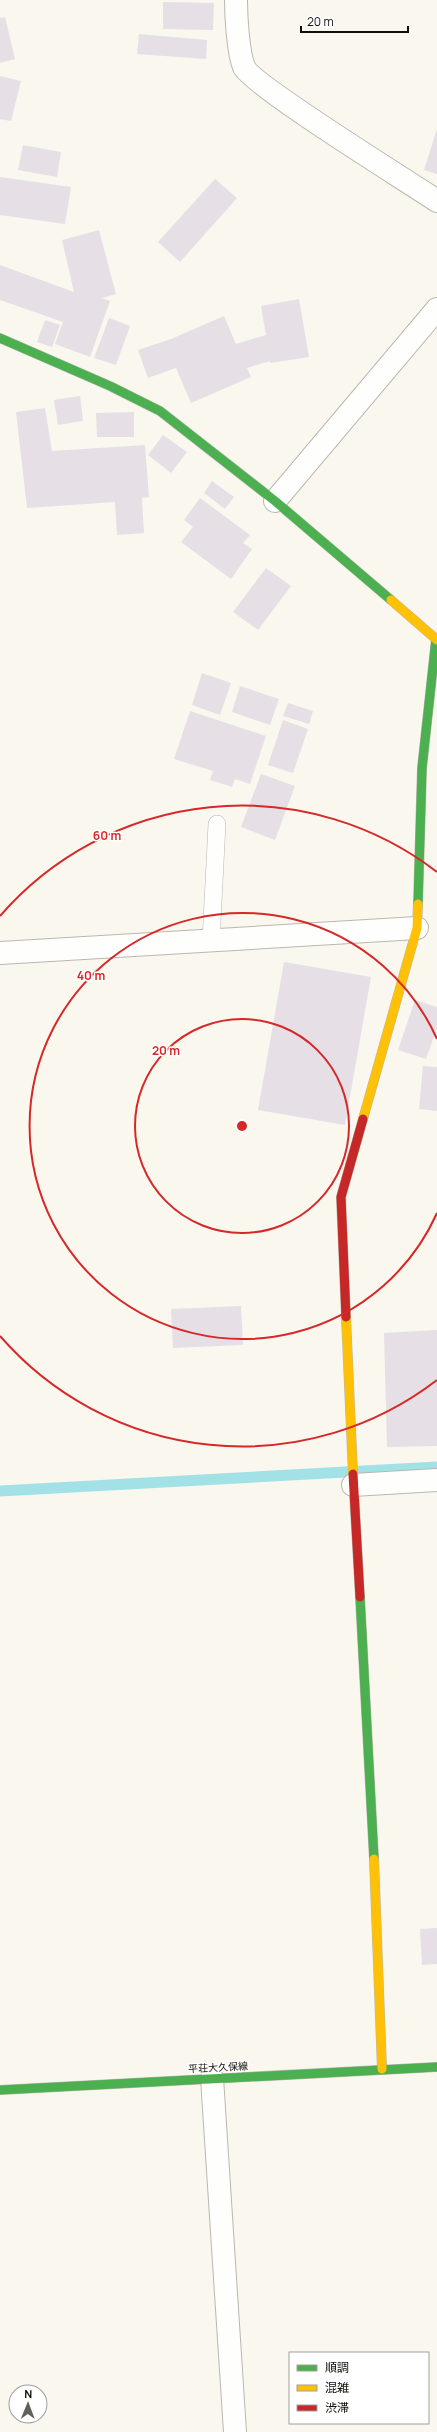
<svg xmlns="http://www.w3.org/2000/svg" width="437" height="2432" viewBox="0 0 437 2432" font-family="Manrope,'Noto Sans JP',sans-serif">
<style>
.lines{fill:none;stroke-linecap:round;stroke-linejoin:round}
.stream{stroke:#a2e2e7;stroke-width:11}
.building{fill:#e6dfe6}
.lane-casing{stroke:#b9b7af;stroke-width:18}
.street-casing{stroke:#b9b7af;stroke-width:24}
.fast-casing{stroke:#b9b7af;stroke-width:10}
.slow-casing{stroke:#b9b7af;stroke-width:10}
.jam-casing{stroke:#b9b7af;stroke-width:10}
.lane{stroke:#fefefd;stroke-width:17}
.street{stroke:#fefefd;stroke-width:22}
.fast{stroke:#4caf50;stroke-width:9}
.slow{stroke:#ffc107;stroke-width:9}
.jam{stroke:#c62828;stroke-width:9}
.ring{fill:none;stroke:#d62828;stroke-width:2}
.labels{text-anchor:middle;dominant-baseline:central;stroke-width:3;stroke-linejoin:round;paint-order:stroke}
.street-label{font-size:10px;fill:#100e07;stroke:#fff}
.centre{fill:#d62828;stroke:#fff;stroke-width:2}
.ring-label{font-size:12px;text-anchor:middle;font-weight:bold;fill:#d62828;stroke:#fff;stroke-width:3;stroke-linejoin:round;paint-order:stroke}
</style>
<rect width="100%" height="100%" fill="#faf7ef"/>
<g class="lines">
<path class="stream" d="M0 1491 437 1467"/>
</g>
<g class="building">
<path d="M163 2 214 3 213 30 163 29Z"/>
<path d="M5 17 15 59 0 63V18Z"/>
<path d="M139 34 207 40 206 59 137 54Z"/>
<path d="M0 76 21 81 11 121 0 119Z"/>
<path d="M437 129V174L424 170Z"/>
<path d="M23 145 61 152 57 177 18 170Z"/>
<path d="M0 177 71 187 65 224 0 215Z"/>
<path d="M215 179 237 198 180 262 158 242Z"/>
<path d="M99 230 116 294 102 298 110 301 90 357 55 344 63 322 0 300V265L74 292 62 240Z"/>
<path d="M299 299 309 357 270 363V361L247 368 251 377 191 403 176 368 148 378 138 350 171 339 224 316 236 344 266 335 261 306Z"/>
<path d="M109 318 130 326 116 365 94 358Z"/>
<path d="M45 320 60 325 52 347 37 342Z"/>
<path d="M80 396 83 421 58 425 54 400Z"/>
<path d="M45 408 52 451 145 445 149 497 142 498 144 533 117 535 115 502 27 508 16 412Z"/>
<path d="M134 412V437H97L96 413Z"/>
<path d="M163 435 187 452 171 473 148 455Z"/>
<path d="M212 481 234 497 225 509 204 493Z"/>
<path d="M200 498 250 535 243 543 252 549 231 579 181 542 193 527 184 520Z"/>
<path d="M266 568 291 586 258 630 233 612Z"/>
<path d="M202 673 231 683 220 715 192 705Z"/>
<path d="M240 686 279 699 270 725 232 712Z"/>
<path d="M288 703 313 711 309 724 283 716Z"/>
<path d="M190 711 266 736 250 784 235 779 232 787 210 780 213 771 174 759Z"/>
<path d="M283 720 308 729 293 773 268 765Z"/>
<path d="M261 774 295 786 275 840 241 827Z"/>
<path d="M284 962 371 977 345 1125 258 1110Z"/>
<path d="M415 1000 437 1007V1028L426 1059 398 1050Z"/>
<path d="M423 1066 437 1067V1111L419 1109Z"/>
<path d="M241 1306 243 1345 173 1348 171 1309Z"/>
<path d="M437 1330V1446L387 1447 384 1333Z"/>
<path d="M437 1928V1964L422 1965 420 1929Z"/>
</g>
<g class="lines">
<g class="lane-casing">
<path id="lane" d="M211 941 217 824"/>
</g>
<g class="street-casing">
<g id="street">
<path d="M236 0C236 16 238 52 244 67 252 85 409 182 437 201"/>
<path d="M275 501 437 309"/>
<path d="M0 953 417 928"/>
<path d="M353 1485 437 1480"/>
<path d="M212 2078 235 2432"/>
</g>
</g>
<g class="fast-casing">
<g id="fast">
<path d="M0 338 110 386 160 411 275 501 391 600"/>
<path d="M418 904 422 768 436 639"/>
<path d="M360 1597 374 1859"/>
<path d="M0 2090 437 2067"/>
</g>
</g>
<g class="slow-casing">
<g id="slow">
<path d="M391 600 437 640"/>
<path d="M363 1119 417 928 418 904"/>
<path d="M346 1317 353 1474"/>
<path d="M374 1859 382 2069"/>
</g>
</g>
<g class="jam-casing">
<g id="jam">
<path d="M346 1317 341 1197 363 1119"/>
<path d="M353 1474 360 1597"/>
</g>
</g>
<use href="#lane" class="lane"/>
<use href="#street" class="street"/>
<use href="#fast" class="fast"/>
<use href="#slow" class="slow"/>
<use href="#jam" class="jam"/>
</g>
<g class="ring">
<circle cx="242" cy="1126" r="107"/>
<path d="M437 1213A213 213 0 1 1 437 1039"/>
<path d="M437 1380A320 320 0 0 1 0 1336M0 916A320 320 0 0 1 437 872"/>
</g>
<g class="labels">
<g class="street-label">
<text transform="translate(218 2067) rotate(-3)">平荘大久保線</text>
</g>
</g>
<circle cx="242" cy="1126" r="6" class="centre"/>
<g class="ring-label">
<text x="107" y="840">60 m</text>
<text x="91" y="980">40 m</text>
<text x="166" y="1055">20 m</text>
</g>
<rect x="289" y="2352" width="140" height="72" fill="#ffffff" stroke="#9f9f9c"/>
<rect x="297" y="2365" width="20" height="6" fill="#4caf50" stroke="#9f9f9c"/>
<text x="325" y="2372" font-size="12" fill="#100e07">順調</text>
<rect x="297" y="2385" width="20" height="6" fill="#ffc107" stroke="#9f9f9c"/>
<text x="325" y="2392" font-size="12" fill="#100e07">混雑</text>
<rect x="297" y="2405" width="20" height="6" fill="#c62828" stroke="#9f9f9c"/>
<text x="325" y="2412" font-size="12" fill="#100e07">渋滞</text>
<g transform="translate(28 2404) rotate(1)"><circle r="19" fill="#ffffff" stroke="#9f9f9c"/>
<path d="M0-3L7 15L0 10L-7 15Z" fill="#626058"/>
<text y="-6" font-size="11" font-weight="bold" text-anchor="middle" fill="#100e07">N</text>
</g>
<path d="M301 26v6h107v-6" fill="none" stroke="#100e07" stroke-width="2"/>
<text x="307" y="26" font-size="12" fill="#100e07" stroke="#ffffff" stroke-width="3" paint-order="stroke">20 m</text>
</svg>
